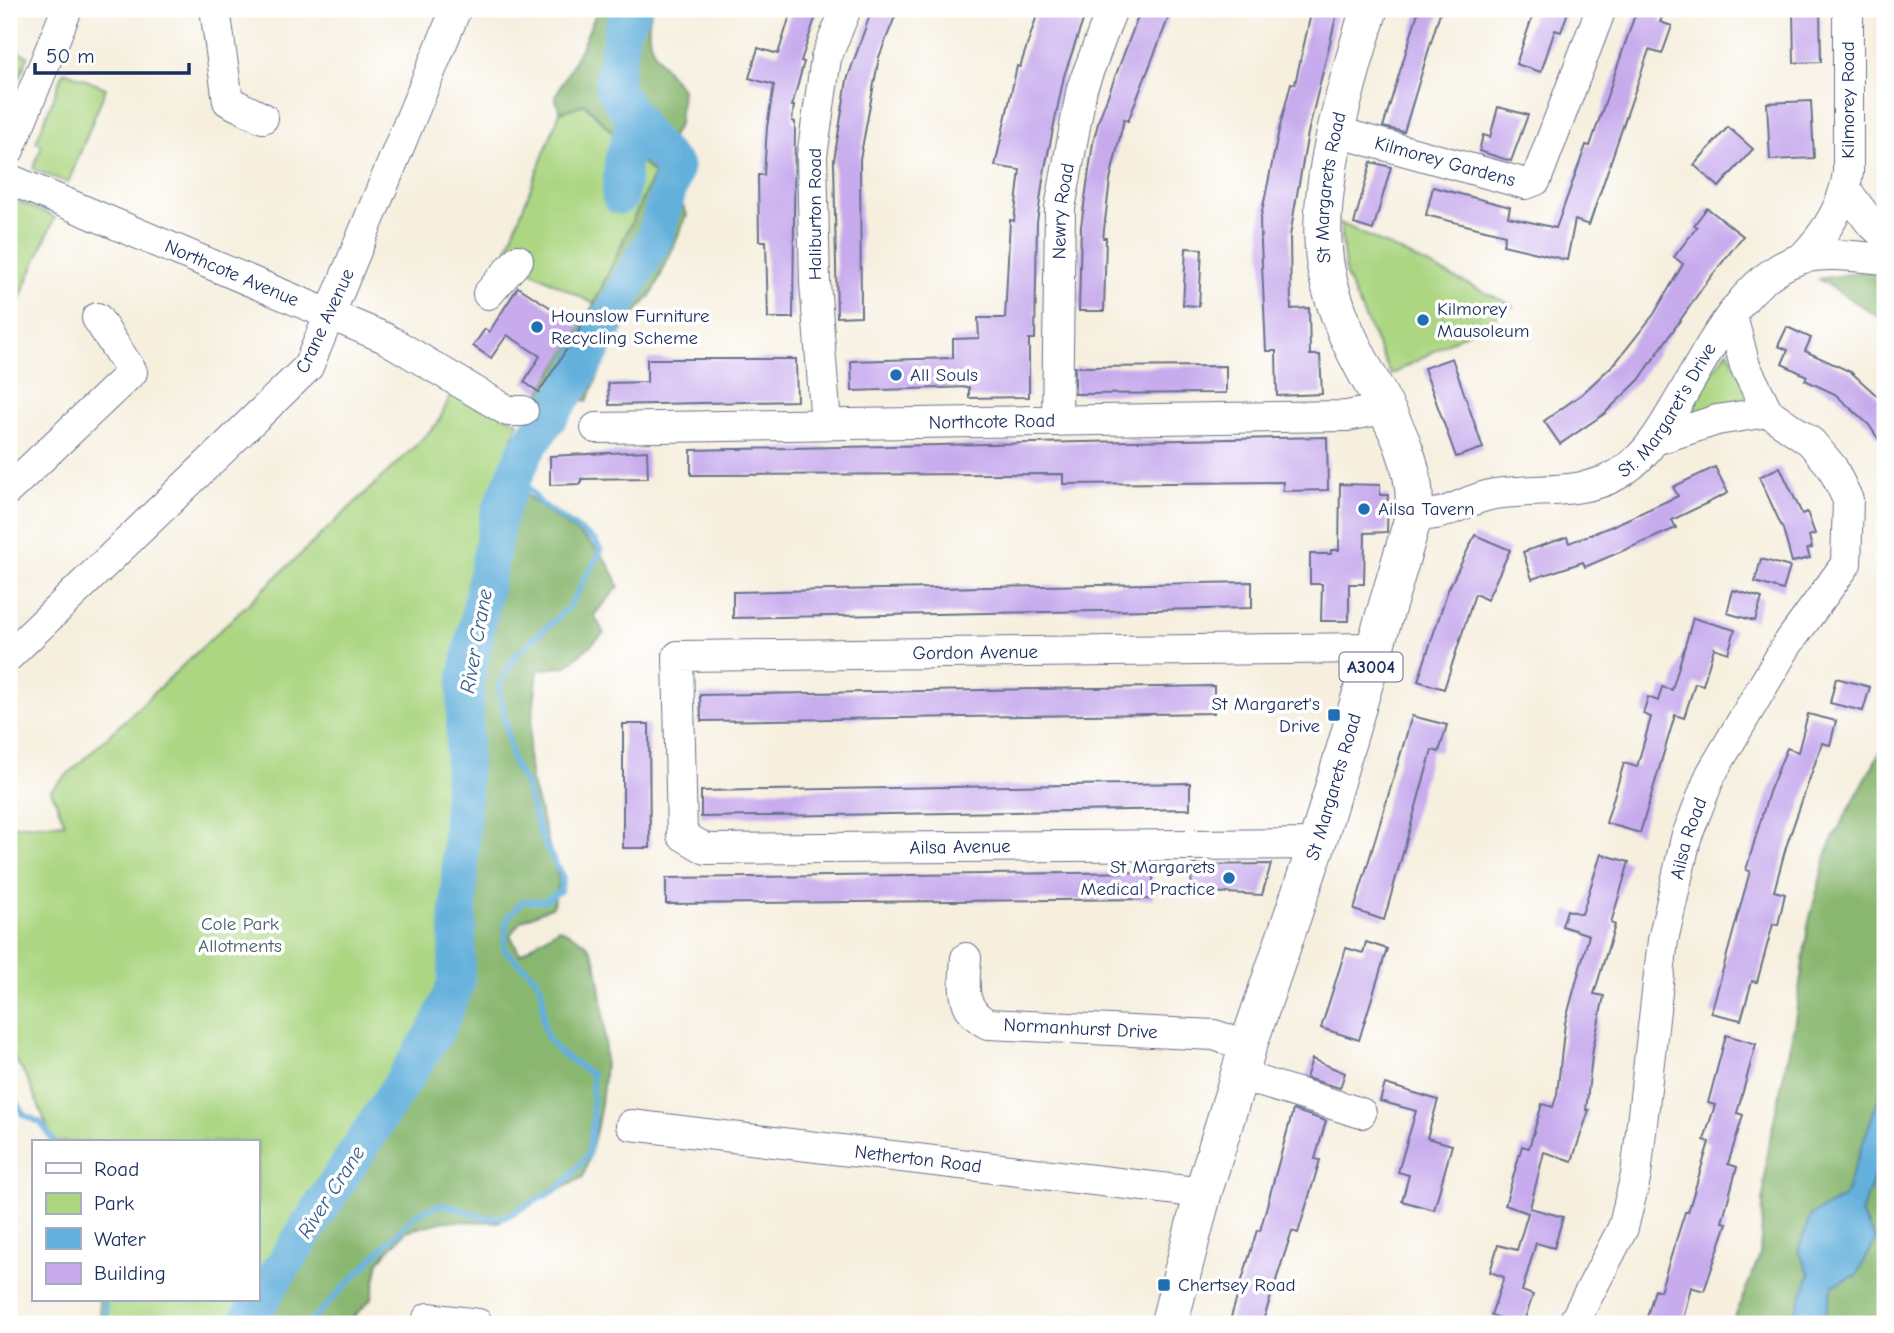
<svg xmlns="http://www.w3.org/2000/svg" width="1894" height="1333" viewBox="0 0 1894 1333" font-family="'Comic Neue',sans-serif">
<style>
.green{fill:#acd682;stroke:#648270;stroke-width:2}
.forest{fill:#89b770;stroke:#527367;stroke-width:2}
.water{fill:#63b0dc;stroke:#3f709d;stroke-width:2}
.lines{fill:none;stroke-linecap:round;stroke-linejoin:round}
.stream{stroke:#63b0dc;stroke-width:6}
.river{stroke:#63b0dc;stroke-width:37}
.building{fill:#c7abed}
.minor-casing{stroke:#68728b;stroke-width:32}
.major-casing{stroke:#68728b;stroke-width:39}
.minor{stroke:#fff;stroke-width:30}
.major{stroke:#fff;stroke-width:37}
.poi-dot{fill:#1f6fb2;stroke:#fff;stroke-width:2.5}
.labels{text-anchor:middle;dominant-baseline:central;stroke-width:7;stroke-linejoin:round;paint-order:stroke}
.shield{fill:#fff;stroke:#5f6d8e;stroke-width:2}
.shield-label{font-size:18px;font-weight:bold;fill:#1b2f5e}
.street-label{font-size:19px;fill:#1b2f5e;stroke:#fff}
.poi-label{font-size:19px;fill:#1b2f5e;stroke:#fff;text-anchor:start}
.park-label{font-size:19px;fill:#466169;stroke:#fff}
.water-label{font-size:21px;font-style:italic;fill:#345c8a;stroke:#fff}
</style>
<rect width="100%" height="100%" fill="#fff"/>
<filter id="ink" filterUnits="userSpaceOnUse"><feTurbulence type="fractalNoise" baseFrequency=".0143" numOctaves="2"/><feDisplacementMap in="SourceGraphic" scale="14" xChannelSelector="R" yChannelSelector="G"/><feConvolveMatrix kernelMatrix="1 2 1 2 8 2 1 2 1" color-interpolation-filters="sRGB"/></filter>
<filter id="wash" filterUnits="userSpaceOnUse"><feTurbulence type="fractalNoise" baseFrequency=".00686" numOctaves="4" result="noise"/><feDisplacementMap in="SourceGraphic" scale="28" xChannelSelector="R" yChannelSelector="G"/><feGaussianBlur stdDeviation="1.57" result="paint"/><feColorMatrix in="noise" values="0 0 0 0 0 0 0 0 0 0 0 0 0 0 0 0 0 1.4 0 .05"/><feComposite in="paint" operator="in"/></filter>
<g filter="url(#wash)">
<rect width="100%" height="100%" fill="#f6efde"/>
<g class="green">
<path d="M9 48 28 56 9 104Z"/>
<path d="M64 71 106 88 68 183 33 169 42 145 36 142Z"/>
<path d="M584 104 654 174 594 304 504 257 560 112Z"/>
<path d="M13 199 55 217 17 305 9 301V209Z"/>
<path d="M1340 223 1514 306 1391 375 1346 276Z"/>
<path d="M1728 350 1753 401 1679 420Z"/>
<path d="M452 392 518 422 486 510 460 627 451 711 454 827 448 970 429 1023 257 1284V1142H54L27 1078 9 1050V826L65 823 51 790 414 447 438 423Z"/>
<path d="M99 1300H247L232 1324H101Z"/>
</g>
<g class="forest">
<path d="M598 9H652C640 46 661 62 682 89L679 124 664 150 674 187 687 215 654 291 615 337 587 401 541 391 594 304 654 174 585 104 560 112 555 97 581 48Z"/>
<path d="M1885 268V321L1819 279Z"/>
<path d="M521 489C555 525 601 535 619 586L594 615 604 633 567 666 538 670 528 754 531 780 559 881 553 906 521 921 510 935 520 954 559 928C568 933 580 938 587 945 596 954 598 973 600 985 610 1052 605 1113 583 1177L499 1222 445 1221 406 1231 379 1261 372 1298 347 1324H238L319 1228 425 1070 453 1013 470 995C476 827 461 650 521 489Z"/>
<path d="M1885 743V1324H1732L1760 1255 1766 1158 1795 1021 1808 925 1829 846Z"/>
</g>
<path class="water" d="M1885 1080V1149L1861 1214 1876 1240 1857 1275 1833 1285 1823 1324H1791L1810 1274 1798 1251 1811 1215 1844 1197Z"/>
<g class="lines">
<g class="stream">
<path d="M9 1087 23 1114 41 1123 54 1142"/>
<path d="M104 1300 107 1324"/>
<path d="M308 1324 416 1214 442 1204 488 1218 505 1217 561 1187 588 1155 593 1123 592 1075C571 1059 545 1050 543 1021 543 1011 544 997 541 988 534 970 516 963 504 949L507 918 523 901H544L560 891 563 878 542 839 524 782 513 763 499 686 515 656 568 608 601 551 595 541 540 503 517 472"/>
</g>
<g class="river">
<path d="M620 196 623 160 636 121"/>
<path d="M245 1324 438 1027 456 983 466 681 499 513 526 450 576 378 655 237 675 167 645 136 613 87 622 29 633 9"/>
</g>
</g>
<g id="blocks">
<g class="building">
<path d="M792 9H818L801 61 804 62 792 106H794L792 121 795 122 793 318H768L766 241H759L758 175H764L767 127 774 85 749 78 758 48 778 54Z"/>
<path d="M872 9H898L879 57 860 159 861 316 837 317 834 160 847 80Z"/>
<path d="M1039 9H1087L1064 76 1044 173 1037 222 1035 339H1029V397L969 398V387L852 391 851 361 953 358V339L979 338 978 318H1005L1010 220 1014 221 1020 170 995 166 1017 66 1020 67Z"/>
<path d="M1141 9H1172L1128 121 1124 119 1110 180 1103 238H1106L1104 311H1079L1081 226 1093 143 1099 119Z"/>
<path d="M1312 9H1338L1308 133 1295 206 1290 236 1291 309 1309 308 1310 355H1320L1322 394 1277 396 1276 351H1266L1260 221 1279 130 1291 83 1295 84Z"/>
<path d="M1419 9H1441L1404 132 1383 127Z"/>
<path d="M1535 9H1569L1561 32 1555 30 1541 72 1516 64Z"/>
<path d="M1637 9 1663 15 1660 22 1672 26 1662 54 1649 50 1589 225 1575 220 1567 260 1503 245 1505 235 1426 215 1433 187 1510 207 1508 217 1556 228 1586 145 1590 146Z"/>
<path d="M1793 9H1820L1821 62 1794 63Z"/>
<path d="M1811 101 1814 158 1770 160 1767 103Z"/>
<path d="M1498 107 1528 115 1511 161 1479 151 1483 135 1490 137Z"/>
<path d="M1728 127 1753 149 1719 187 1694 165Z"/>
<path d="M1371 162 1391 167 1373 230 1354 224Z"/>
<path d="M1707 208 1743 236 1703 287 1639 380 1604 414 1560 444 1544 421 1582 394 1616 362 1654 314 1683 264 1674 257 1697 227 1694 225Z"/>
<path d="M1186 248 1202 249 1199 306 1183 305Z"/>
<path d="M518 287 581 327 539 392 524 382 540 356 507 335 491 358 473 346 485 329 489 332Z"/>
<path d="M1787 327 1811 338 1805 351 1851 372 1885 403V449L1869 425 1835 394 1805 380 1807 376 1782 364 1788 350 1778 346Z"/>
<path d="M1452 358 1483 448 1456 457 1424 368Z"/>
<path d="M647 359H796L797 401 609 405 608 383 647 382Z"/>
<path d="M1226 366V393L1075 394V367Z"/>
<path d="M1327 437 1328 490 1283 491V482L1063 484V474L691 475V450Z"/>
<path d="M647 451 648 478 581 479V484L550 485V456Z"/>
<path d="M1715 467 1728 493 1672 520 1676 528 1585 567 1583 562 1532 579 1523 552 1567 537 1569 543 1610 527 1678 496 1673 487Z"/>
<path d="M1780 467 1802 514 1807 512 1815 534 1809 536 1812 548 1807 549 1810 558 1792 562 1783 529 1759 477Z"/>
<path d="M1340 484 1380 485V495H1388L1387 532 1365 533 1364 584H1349V621H1321L1322 584H1310V554H1331V550H1339Z"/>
<path d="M1475 535 1510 550 1487 600 1475 594 1444 689 1418 681 1448 590Z"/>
<path d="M1761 559 1790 567 1783 590 1755 582Z"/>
<path d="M1252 582V608L733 618V592Z"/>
<path d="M1733 590 1762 598 1755 621 1727 613Z"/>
<path d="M1693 618 1735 630 1728 653 1714 648 1703 685 1695 683 1684 718 1675 715 1640 833 1606 823 1624 763 1637 767 1651 717 1643 714 1648 697 1658 701 1662 687 1672 690Z"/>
<path d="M1836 678 1870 687 1863 711 1830 703Z"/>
<path d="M1214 686V713L701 721 700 695Z"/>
<path d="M1808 714 1836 721 1830 745 1822 743 1786 847 1774 891 1785 894 1778 925 1773 924 1757 982 1752 981 1741 1020 1711 1013 1750 871 1746 870 1769 792 1787 748 1798 752Z"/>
<path d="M1412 716 1447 725 1439 752 1432 750 1384 920 1354 910Z"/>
<path d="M623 724H649L650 848H623Z"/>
<path d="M1190 783V809L701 817V791Z"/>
<path d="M1601 854 1629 862 1611 923 1615 925 1594 994 1604 996 1593 1048 1586 1110H1589L1572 1161 1544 1152 1530 1208 1563 1217 1554 1248 1536 1243 1522 1291 1533 1295 1523 1324H1517L1491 1315 1504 1277 1490 1272 1498 1245 1517 1250 1528 1213 1505 1205 1522 1146 1529 1148 1542 1104 1553 1107 1557 1094 1565 1023 1589 935 1562 926 1567 910 1582 914Z"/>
<path d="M1271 864 1262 895 1191 891 1192 865Z"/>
<path d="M1153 872V899L666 904V878Z"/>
<path d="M1366 942 1387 949 1359 1040 1321 1028 1346 948 1363 953Z"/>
<path d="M1726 1035 1756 1044 1737 1113 1743 1115 1728 1164 1737 1167 1722 1222 1727 1223 1704 1291 1691 1287 1682 1324H1645L1655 1289 1660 1291 1685 1212H1688L1709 1142 1704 1140 1715 1105 1708 1103Z"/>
<path d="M1312 1059 1345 1073 1340 1088 1306 1078Z"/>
<path d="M1385 1084 1438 1100 1427 1138 1452 1145 1434 1210 1402 1201 1409 1175 1398 1172 1416 1111 1380 1101Z"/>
<path d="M1293 1110 1326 1121 1315 1159 1320 1160 1298 1233 1292 1231 1262 1324H1229L1257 1230 1260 1231Z"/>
</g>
</g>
</g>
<g filter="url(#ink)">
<use href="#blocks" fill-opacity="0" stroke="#68728b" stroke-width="2"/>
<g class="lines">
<g class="minor-casing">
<g id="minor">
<path d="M215 9 228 101 263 118"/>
<path id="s1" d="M1337 132 1526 184 1536 180 1601 9"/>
<path d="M9 150 67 9"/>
<path id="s2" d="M9 179 385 338 508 411H523"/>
<path d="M1846 190 1869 221 1885 236"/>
<path d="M1802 258C1826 233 1843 207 1848 173V9"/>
<path d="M488 294 518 260"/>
<path d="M1732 316 1745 366 1768 412"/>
<path id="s3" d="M1057 421 1060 208 1082 88 1112 9"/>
<path d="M826 424 815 283 812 156 826 58 846 9"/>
<path id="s4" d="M596 428 1347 416 1388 408"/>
<path d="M9 489 132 372 97 318"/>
<path id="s5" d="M1414 515C1452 517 1463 499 1495 494 1532 488 1581 495 1615 476 1640 463 1657 438 1671 414 1703 362 1739 278 1800 259 1825 251 1860 257 1885 259"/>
<path d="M9 656 308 367 456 9"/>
<path id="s6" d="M1317 844 706 849 682 835 678 656 1376 648"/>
<path id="s7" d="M966 958C964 986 960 1010 988 1024L1214 1035 1248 1046"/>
<path d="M1239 1075 1361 1113"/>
<path id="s8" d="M631 1125 1203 1193"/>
<path d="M427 1324 428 1318 478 1324"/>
<path id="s9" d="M1573 1324 1623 1228 1636 1175 1663 940 1686 838 1711 774 1787 645 1846 564 1848 500 1832 467 1811 442 1768 412 1717 420 1655 440"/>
</g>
</g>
<g class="major-casing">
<g id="major">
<path id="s10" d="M1169 1324 1203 1193 1248 1046 1317 844 1414 515C1420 441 1366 387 1342 322 1334 301 1326 278 1324 255 1316 181 1348 81 1369 9"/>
</g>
</g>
<use href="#minor" class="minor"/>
<use href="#major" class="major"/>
</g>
</g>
<g class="poi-dot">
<circle cx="1423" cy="320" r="7"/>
<circle cx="537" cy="327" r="7"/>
<circle cx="896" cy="375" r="7"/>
<circle cx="1364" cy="509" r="7"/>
<rect x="1327" y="708" width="14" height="14" rx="3.5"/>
<circle cx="1229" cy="878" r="7"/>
<rect x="1157" y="1278" width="14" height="14" rx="3.5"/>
</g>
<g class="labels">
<rect class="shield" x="1339.5" y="652.5" width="63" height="29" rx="5"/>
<g class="shield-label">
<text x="1371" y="667">A3004</text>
</g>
<g class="street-label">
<text transform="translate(1848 100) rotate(-90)">Kilmorey Road</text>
<text stroke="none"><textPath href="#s1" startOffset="112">Kilmorey Gardens</textPath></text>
<text stroke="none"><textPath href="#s10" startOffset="1192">St Margarets Road</textPath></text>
<text stroke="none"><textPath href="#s3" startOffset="210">Newry Road</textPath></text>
<text transform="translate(815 214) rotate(-90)">Haliburton Road</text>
<text stroke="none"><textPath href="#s2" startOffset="242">Northcote Avenue</textPath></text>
<text transform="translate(325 321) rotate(-65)">Crane Avenue</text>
<text stroke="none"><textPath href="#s5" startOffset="292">St. Margaret's Drive</textPath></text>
<text stroke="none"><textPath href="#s4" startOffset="396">Northcote Road</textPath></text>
<text stroke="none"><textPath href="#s6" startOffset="1115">Gordon Avenue</textPath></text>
<text stroke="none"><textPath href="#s10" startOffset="562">St Margarets Road</textPath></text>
<text stroke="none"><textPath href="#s9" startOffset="504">Ailsa Road</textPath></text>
<text transform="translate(960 847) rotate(-1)">Ailsa Avenue</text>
<text stroke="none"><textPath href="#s7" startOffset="168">Normanhurst Drive</textPath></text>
<text stroke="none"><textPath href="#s8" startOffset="289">Netherton Road</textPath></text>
</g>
<g class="poi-label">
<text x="1437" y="309">Kilmorey<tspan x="1437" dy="22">Mausoleum</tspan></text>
<text x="551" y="316">Hounslow Furniture<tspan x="551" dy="22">Recycling Scheme</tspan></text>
<text x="910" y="375">All Souls</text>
<text x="1378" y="509">Ailsa Tavern</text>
<text x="1320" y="704" text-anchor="end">St Margaret's<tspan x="1320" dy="22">Drive</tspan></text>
<text x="1215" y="867" text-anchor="end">St Margarets<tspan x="1215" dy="22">Medical Practice</tspan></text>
<text x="1178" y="1285">Chertsey Road</text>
</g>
<g class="park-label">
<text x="240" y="924">Cole Park<tspan x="240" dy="22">Allotments</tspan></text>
</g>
<g class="water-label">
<text transform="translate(476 641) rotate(-80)">River Crane</text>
<text transform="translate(331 1192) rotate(-57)">River Crane</text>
</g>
</g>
<rect width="1894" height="1333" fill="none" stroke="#fff" stroke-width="35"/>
<rect x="32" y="1140" width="228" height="161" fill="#ffffff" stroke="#a4acbf" stroke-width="2"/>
<rect x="46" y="1163" width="35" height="10" fill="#ffffff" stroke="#a4acbf" stroke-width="2"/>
<text x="94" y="1176" font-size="21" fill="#1b2f5e">Road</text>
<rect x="46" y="1193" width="35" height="21" fill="#acd682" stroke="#a4acbf" stroke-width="2"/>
<text x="94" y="1210" font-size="21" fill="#1b2f5e">Park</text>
<rect x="46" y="1228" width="35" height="21" fill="#63b0dc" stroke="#a4acbf" stroke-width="2"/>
<text x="94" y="1246" font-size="21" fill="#1b2f5e">Water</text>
<rect x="46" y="1263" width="35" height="21" fill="#c7abed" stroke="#a4acbf" stroke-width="2"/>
<text x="94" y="1280" font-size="21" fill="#1b2f5e">Building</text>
<path d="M35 63v10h154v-10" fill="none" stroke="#1b2f5e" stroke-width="3.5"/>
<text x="46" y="63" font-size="21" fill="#1b2f5e" stroke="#ffffff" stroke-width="5" paint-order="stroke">50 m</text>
</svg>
